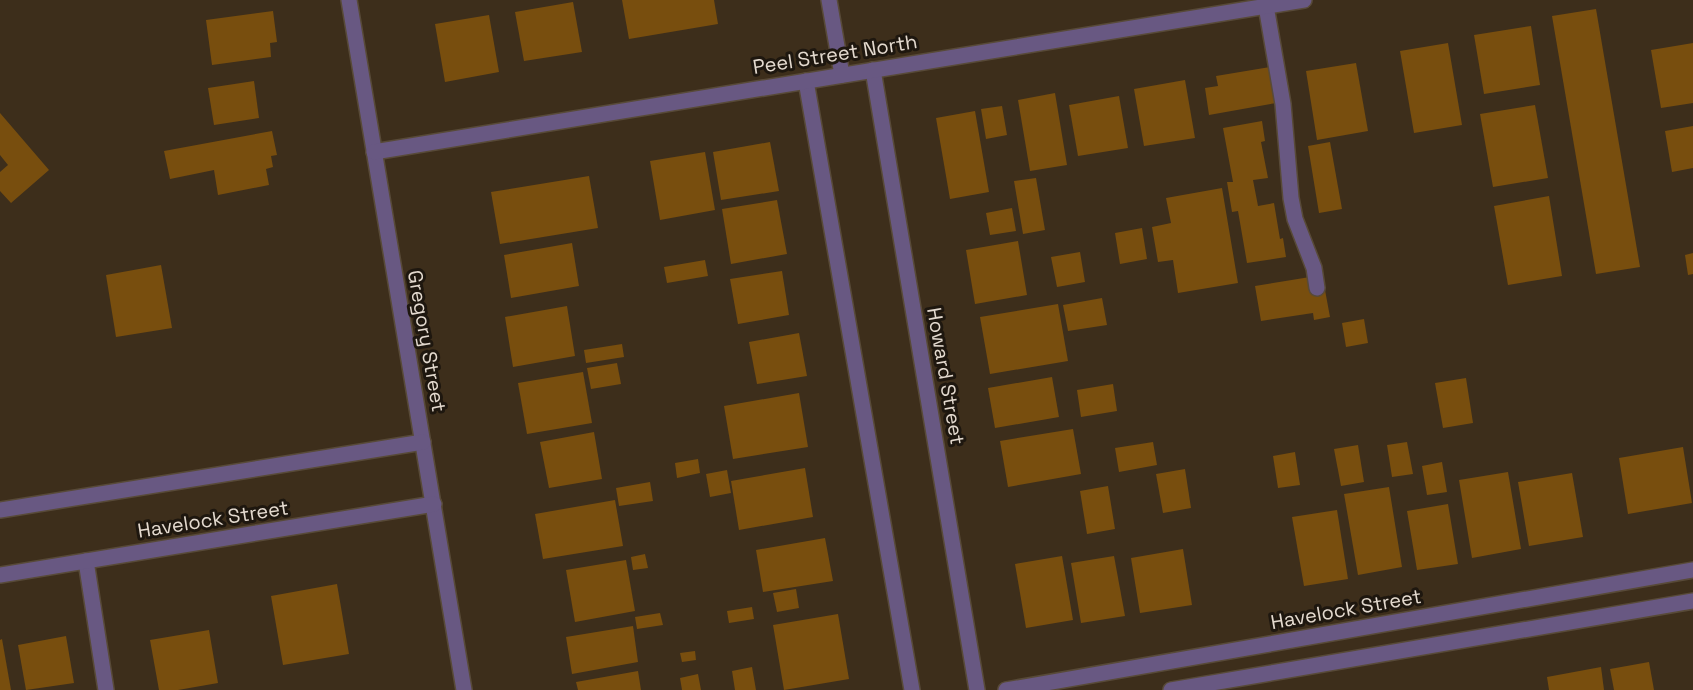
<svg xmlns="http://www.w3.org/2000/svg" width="1693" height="690" viewBox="0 0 1693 690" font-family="'Space Grotesk',sans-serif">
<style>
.building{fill:#784e0e}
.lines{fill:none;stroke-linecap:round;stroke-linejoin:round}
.lane-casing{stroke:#584a38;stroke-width:18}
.street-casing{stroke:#584a38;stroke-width:18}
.lane{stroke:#685882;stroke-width:15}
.street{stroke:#685882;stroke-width:15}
.labels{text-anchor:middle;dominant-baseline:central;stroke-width:6;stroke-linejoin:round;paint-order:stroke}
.street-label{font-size:20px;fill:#e4dacf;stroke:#1e170f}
</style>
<rect width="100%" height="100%" fill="#3d2e1b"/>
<g class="building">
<path d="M622 0H714L718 24 629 39Z"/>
<path d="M573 2 582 52 524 61 515 12Z"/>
<path d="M1596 9 1640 267 1596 274 1552 16Z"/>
<path d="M273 11 277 42 270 43 271 57 212 65 206 20Z"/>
<path d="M489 15 499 72 445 82 435 24Z"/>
<path d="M1531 26 1540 85 1484 94 1474 35Z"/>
<path d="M1448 43 1462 125 1414 133 1400 51Z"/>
<path d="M1693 43V103L1661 108 1651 50Z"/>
<path d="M1356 63 1368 131 1317 140 1306 71Z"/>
<path d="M1270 67 1276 103 1209 115 1205 88 1218 86 1216 76Z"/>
<path d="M1185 80 1195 138 1144 146 1134 89Z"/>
<path d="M254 81 259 118 214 125 208 88Z"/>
<path d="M1055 93 1067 165 1030 171 1018 100Z"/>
<path d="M1119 96 1128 148 1078 156 1069 105Z"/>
<path d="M1535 105 1548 178 1493 187 1480 114Z"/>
<path d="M1002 106 1007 135 986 139 981 109Z"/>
<path d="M975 111 989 192 950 199 936 118Z"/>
<path d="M0 113 49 170 11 203 0 191V172L8 165 0 155Z"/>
<path d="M1262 121 1265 141 1261 142 1268 178 1253 180 1258 206 1274 203 1280 239 1283 238 1286 257 1247 263 1238 211 1232 212 1227 182H1233L1223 128Z"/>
<path d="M1693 126V168L1672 172 1665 131Z"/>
<path d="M272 131 277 155 271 156 273 167 266 169 269 185 218 195 214 170 170 179 164 151Z"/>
<path d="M770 142 779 191 721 200 713 152Z"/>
<path d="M1330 142 1342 209 1319 213 1308 146Z"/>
<path d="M705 152 715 210 660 220 650 161Z"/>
<path d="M589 176 598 228 500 244 491 192Z"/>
<path d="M1036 178 1045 230 1023 234 1014 181Z"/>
<path d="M1222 188 1238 283 1178 293 1173 260 1158 262 1152 227 1171 223 1166 198Z"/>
<path d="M1549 196 1562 276 1508 285 1494 206Z"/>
<path d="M777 200 787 254 731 264 722 209Z"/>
<path d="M1012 208 1016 231 990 235 986 213Z"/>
<path d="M1142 228 1147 259 1120 264 1115 233Z"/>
<path d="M1018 241 1027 295 975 304 966 250Z"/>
<path d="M572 243 579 286 511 298 504 255Z"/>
<path d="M1080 252 1085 282 1057 287 1051 257Z"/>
<path d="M1693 253V274L1688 275 1685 255Z"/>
<path d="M705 260 708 276 667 283 664 267Z"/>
<path d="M161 265 172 328 116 337 106 275Z"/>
<path d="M782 271 789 315 738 324 730 279Z"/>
<path d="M1310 277 1312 293 1325 290 1330 317 1314 320 1313 313 1261 321 1255 286Z"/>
<path d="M1102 298 1107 325 1068 331 1063 305Z"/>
<path d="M1058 304 1068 361 990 374 980 317Z"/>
<path d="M567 306 575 356 513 367 505 317Z"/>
<path d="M1364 319 1368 343 1346 347 1342 323Z"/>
<path d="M799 333 807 376 757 384 749 342Z"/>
<path d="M622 344 624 357 586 363 584 350Z"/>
<path d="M617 363 621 384 591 389 587 368Z"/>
<path d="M583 372 592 423 527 434 518 383Z"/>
<path d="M1052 377 1059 417 995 428 988 388Z"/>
<path d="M1466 378 1473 423 1443 428 1435 383Z"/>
<path d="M1113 384 1117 411 1081 417 1077 390Z"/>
<path d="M799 393 808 447 733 459 724 406Z"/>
<path d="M1073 429 1081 474 1008 487 1000 441Z"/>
<path d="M594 432 602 479 549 488 540 442Z"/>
<path d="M1153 442 1157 465 1119 472 1115 448Z"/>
<path d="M1407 442 1413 474 1392 477 1387 445Z"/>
<path d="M1358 445 1364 482 1341 486 1334 449Z"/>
<path d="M1683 447 1692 503 1628 514 1619 458Z"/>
<path d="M1295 452 1300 485 1278 488 1273 456Z"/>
<path d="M698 459 700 473 677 478 675 463Z"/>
<path d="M1442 462 1447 492 1427 495 1422 466Z"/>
<path d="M805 468 813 517 739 530 731 481Z"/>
<path d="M1185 469 1191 508 1163 513 1156 474Z"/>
<path d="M727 470 731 493 710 497 706 474Z"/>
<path d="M1508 472 1521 549 1472 558 1459 480Z"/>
<path d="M1572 473 1583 537 1529 546 1518 482Z"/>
<path d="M650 482 653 501 619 506 616 488Z"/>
<path d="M1108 486 1115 529 1087 534 1080 491Z"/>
<path d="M1389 487 1402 567 1358 575 1344 494Z"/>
<path d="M615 500 623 546 543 559 535 514Z"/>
<path d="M1448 504 1458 564 1417 570 1407 511Z"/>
<path d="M1337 510 1348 579 1304 586 1292 517Z"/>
<path d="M825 538 833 581 763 592 756 550Z"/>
<path d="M1183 549 1192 605 1140 613 1131 558Z"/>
<path d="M645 554 648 568 633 570 631 557Z"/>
<path d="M1062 556 1073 620 1026 628 1015 564Z"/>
<path d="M1114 556 1125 616 1081 623 1071 563Z"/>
<path d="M626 560 635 611 575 622 566 570Z"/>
<path d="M337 584 349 654 283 665 271 596Z"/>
<path d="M796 589 799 608 777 612 773 593Z"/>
<path d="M752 607 754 619 729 623 727 611Z"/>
<path d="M660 613 663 625 637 629 635 617Z"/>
<path d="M838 614 849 679 784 690 773 625Z"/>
<path d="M633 626 638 662 572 674 566 637Z"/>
<path d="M209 630 218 683 178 690H159L150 640Z"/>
<path d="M66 636 74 683 26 690 18 645Z"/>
<path d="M2 639 11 690H0V640Z"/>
<path d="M695 651 696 660 682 662 680 653Z"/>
<path d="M1649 662 1654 690H1614L1610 669Z"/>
<path d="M752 667 756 690H735L732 671Z"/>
<path d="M1601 667 1604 690H1549L1547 677Z"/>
<path d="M638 671 641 690H578L576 682Z"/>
<path d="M698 674 701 690H682L680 678Z"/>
</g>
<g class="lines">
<g class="lane-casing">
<path id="lane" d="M1266 6 1283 104 1291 198 1295 219 1314 268 1317 288"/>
</g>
<g class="street-casing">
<g id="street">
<path d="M349 0 464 690"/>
<path d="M829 0 842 75"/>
<path d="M873 70 977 690"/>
<path d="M806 81 912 690"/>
<path d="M374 152C684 101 994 49 1304 0"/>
<path d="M0 510 423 442"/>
<path d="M86 561 106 690"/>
<path d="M0 575 434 504"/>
<path d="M1006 690 1693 570"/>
<path d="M1171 690 1693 601"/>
</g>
</g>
<use href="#lane" class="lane"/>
<use href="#street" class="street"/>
</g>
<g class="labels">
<g class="street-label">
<text transform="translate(835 54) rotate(-9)">Peel Street North</text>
<text transform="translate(427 341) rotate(80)">Gregory Street</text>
<text transform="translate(946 376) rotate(80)">Howard Street</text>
<text transform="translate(213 519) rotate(-9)">Havelock Street</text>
<text transform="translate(1346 609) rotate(-10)">Havelock Street</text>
</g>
</g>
</svg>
